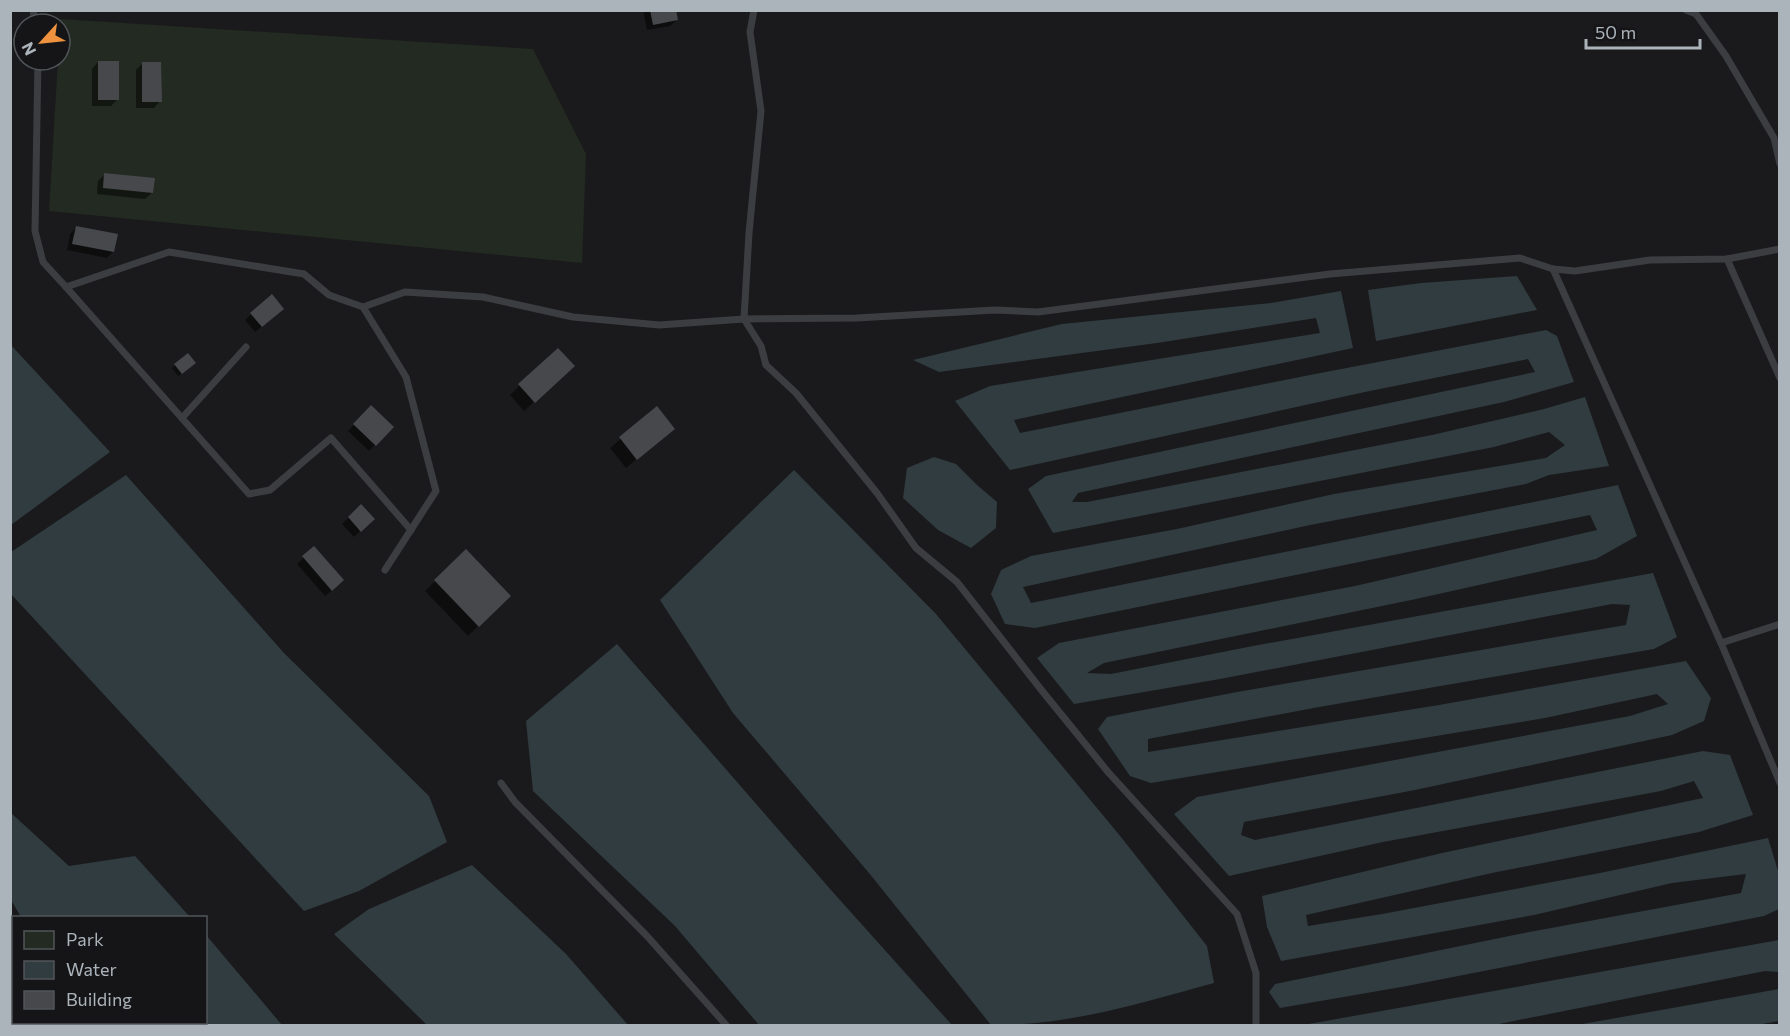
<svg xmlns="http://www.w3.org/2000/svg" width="1790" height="1036" viewBox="0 0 1790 1036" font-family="Commissioner,sans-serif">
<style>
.green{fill:#222a21}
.water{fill:#303c40}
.shadow{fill:#0007}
.building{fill:#46484c}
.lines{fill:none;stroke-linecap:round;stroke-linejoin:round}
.lane{stroke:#3b3d41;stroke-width:7}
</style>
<rect width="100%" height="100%" fill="#1a1a1c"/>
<path class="green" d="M60 19 533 49 586 154 582 263 49 211 58 60H60Z"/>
<g class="water">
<path d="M1517 276 1537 310 1376 341 1368 290 1421 283Z"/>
<path d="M1341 291 1353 348 1014 420 1020 433 1310 375 1546 330 1557 336 1574 382 1504 402 1078 493 1072 502H1087L1432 435 1544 409 1585 397 1609 466 1549 475 1526 484 1310 525 1023 587 1031 603 1618 485 1637 536 1596 559 1416 599 1104 663 1087 673 1111 674 1253 646 1653 573 1677 637 1654 649 1319 707 1148 739V752L1439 705 1686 661 1711 698 1704 721 1672 735 1415 790 1244 822 1241 835 1255 840 1703 751 1730 755 1753 815 1699 832 1492 873 1306 915 1308 926 1382 914 1600 873 1768 838 1779 874V909L1764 916 1407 986 1280 1008 1269 992 1275 984 1519 934 1741 893 1746 874 1672 883 1534 915 1281 961 1267 927 1262 896 1442 853 1703 798 1694 781 1661 791 1383 842 1229 876 1174 814 1197 797 1630 716 1668 704 1657 694 1545 718 1151 783 1130 776 1098 729 1107 717 1237 692 1626 625 1630 605 1612 604 1220 679 1074 704 1037 658 1059 643 1355 586 1597 530 1590 515 1035 628 1005 624 991 594 1001 570 1031 556 1177 529 1334 494 1546 458 1565 445 1549 432 1494 447 1053 533 1028 489 1046 476 1535 372 1528 359 1365 392 1010 470 955 401 990 386 1320 333 1316 318 1157 343 939 372 913 360 1062 324 1271 303Z"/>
<path d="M10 344 110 452 11 525H10Z"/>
<path d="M934 457 956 464 977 485 997 502 996 528 971 548 938 530 903 498 907 468Z"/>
<path d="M794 470 936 614 1121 837 1207 946 1214 983C1141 1003 1067 1026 991 1025L869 873 733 713 660 600Z"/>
<path d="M126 475 284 653 429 796 447 842 359 891 304 911 11 594V552Z"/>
<path d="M617 644 831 890 952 1025H759L675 926 533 791 526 721Z"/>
<path d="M11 813 69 866 135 856 190 917H21L11 900Z"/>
<path d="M472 865 566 954 628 1025H427L334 934 369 909Z"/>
<path d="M206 935 282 1025H117L115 1023 206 1022Z"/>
<path d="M1779 940V972L1765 971 1494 1025H1303Z"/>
<path d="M1779 989V1021L1757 1025H1577Z"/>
</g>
<g class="shadow">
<path d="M643 10H675L677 20 670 26 647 30Z"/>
<path d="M98 62 117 100 111 106H92V69Z"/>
<path d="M142 64 160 101 154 108H136V70Z"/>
<path d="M105 174 152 193 145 199 97 194 98 181Z"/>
<path d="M76 228 113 252 107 258 67 250 70 234Z"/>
<path d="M251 314 276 315 255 332 245 320Z"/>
<path d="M188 355 192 366 178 376 172 368Z"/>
<path d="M563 376 524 411 510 395 520 385Z"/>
<path d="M371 407 392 427 369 451 348 431Z"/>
<path d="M657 408 673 429 626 468 610 448Z"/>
<path d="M361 506 372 519 354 537 342 524Z"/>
<path d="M314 548 336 587 325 596 297 564Z"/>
<path d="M466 551 509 596 468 636 425 591Z"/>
</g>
<g class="building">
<path d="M650 10H676L678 20 653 25Z"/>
<rect x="98" y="61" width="21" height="39"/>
<path d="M142 62H161L162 102H142Z"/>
<path d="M104 173 155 178 153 193 103 188Z"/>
<path d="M76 226 118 234 114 252 72 244Z"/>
<path d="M272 294 284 309 262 327 250 313Z"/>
<path d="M558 348 575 366 535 403 518 384Z"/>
<path d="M188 353 196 363 182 374 174 364Z"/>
<path d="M371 405 394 427 376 446 353 424Z"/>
<path d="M657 406 675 429 637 460 619 437Z"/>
<path d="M361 504 375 519 361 532 348 517Z"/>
<path d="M314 546 344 580 332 591 302 556Z"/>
<path d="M466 549 511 596 479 627 434 580Z"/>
</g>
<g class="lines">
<g class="lane">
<path d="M33 10 35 24"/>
<path d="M754 10 750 32 761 111 749 233 744 319 761 346 766 365 796 393 877 493 916 548 957 582 1043 692 1108 772 1237 914 1256 973V1026"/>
<path d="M1686 10 1696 14 1726 56 1774 138 1780 164"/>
<path d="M38 60 35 231 43 262 66 287"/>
<path d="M1727 259 1780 378"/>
<path d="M1553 269 1721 643 1780 783"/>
<path d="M363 307 329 295 304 274 169 252 66 287 249 494 270 490 331 438 411 530"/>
<path d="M182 418 246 347"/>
<path d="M385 570 436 491 406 377 363 307 405 292 483 297 573 317 659 325 744 319 857 318 995 310 1038 312 1330 274 1520 258 1553 269 1575 271 1650 260 1727 259 1780 249"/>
<path d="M1721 643 1780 624"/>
<path d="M501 783 515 802 647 936 727 1026"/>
</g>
</g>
<rect width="1790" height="1036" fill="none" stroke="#acb4bb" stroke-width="24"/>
<rect x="12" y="916" width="195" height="108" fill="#151517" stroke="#515559" stroke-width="1.5"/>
<rect x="24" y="931" width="30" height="18" fill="#222a21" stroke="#515559" stroke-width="1.5"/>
<text x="66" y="946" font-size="18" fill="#acb4bb">Park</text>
<rect x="24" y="961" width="30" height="18" fill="#303c40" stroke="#515559" stroke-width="1.5"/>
<text x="66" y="976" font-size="18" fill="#acb4bb">Water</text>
<rect x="24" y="991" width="30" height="18" fill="#46484c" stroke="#515559" stroke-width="1.5"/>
<text x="66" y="1006" font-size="18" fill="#acb4bb">Building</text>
<g transform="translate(42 42) rotate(243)"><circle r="28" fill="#151517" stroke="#515559" stroke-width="1.5"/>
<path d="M0-4.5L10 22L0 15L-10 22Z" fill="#ee923f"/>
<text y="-9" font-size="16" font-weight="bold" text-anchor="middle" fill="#acb4bb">N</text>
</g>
<path d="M1586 39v9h114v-9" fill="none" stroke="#acb4bb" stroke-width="3"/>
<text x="1595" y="39" font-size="18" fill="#acb4bb" stroke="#151517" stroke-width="4.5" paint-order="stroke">50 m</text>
</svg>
